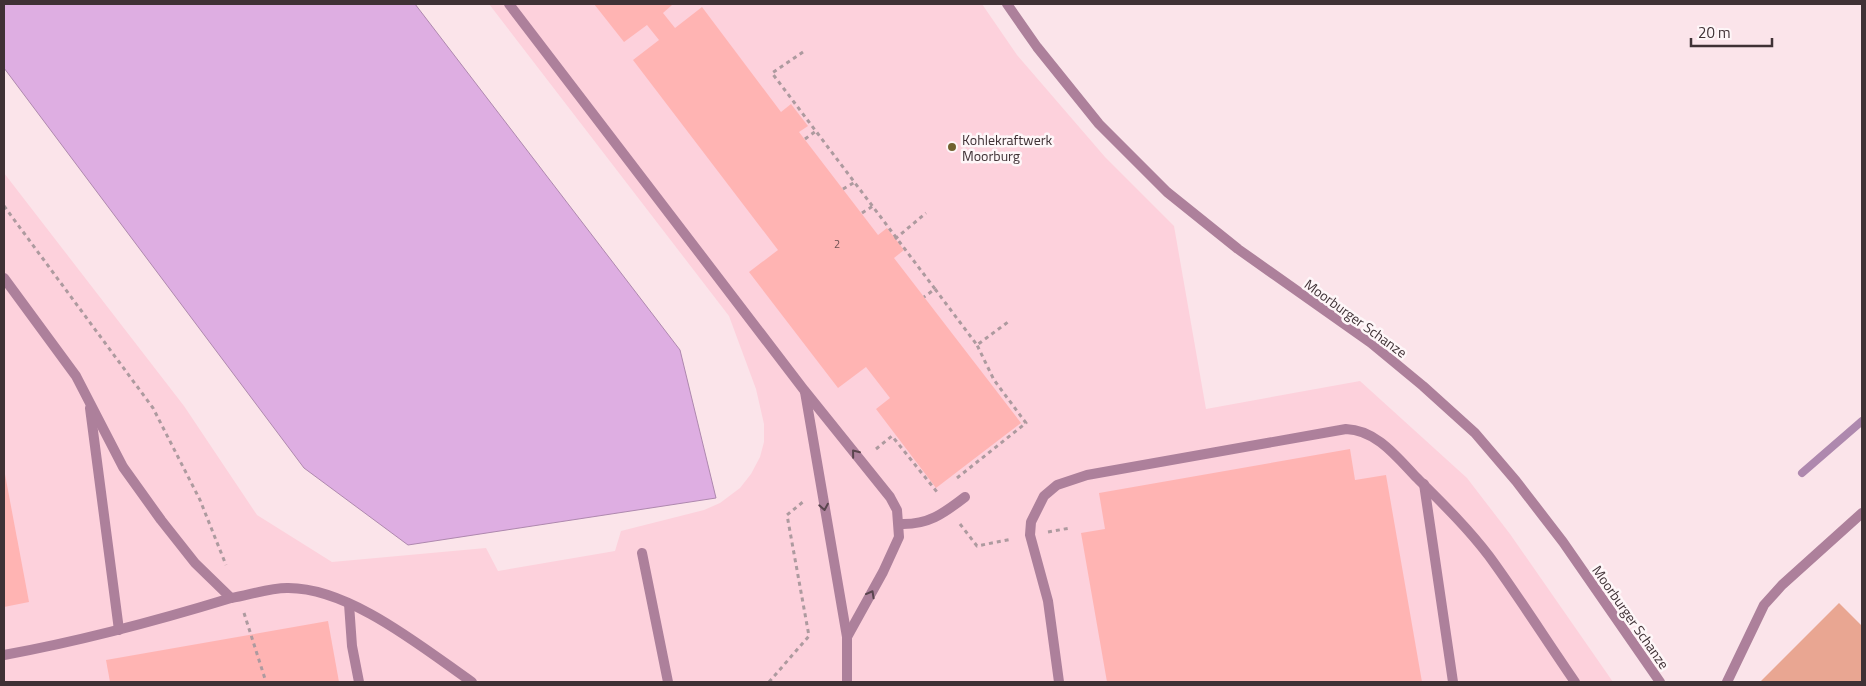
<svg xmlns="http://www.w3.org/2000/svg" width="1866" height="686" viewBox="0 0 1866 686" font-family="'Titillium Web',sans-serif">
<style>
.built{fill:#fdd1dc}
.green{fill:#e9a692}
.water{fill:#deaee2;stroke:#ae88ae}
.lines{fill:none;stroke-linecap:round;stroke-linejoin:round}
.stream{stroke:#ae88ae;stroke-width:8}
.building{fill:#ffb4b3}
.path{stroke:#ad9a9f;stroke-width:3;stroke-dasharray:4 4;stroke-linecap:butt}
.service{stroke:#ad809b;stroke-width:10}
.minor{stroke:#ad809b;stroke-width:10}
.oneway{stroke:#5a454e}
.poi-dot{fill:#70612f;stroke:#fef6f8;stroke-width:2}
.labels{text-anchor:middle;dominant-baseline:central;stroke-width:5;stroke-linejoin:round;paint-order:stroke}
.number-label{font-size:11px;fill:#6f5254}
.poi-label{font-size:14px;fill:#3f3135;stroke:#fef6f8;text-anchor:start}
.street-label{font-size:14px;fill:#3f3135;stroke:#fef6f8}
</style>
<rect width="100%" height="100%" fill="#fbe4ea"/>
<path class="built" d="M489 4H982L1017 55 1105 157 1174 226 1206 409 1360 381 1467 478 1510 534 1613 682H4V173L184 406 257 515 332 562 486 548 498 571 615 551 621 531 704 510 720 503 740 488 751 474 760 457 764 442V424L756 389 729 316Z"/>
<path class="green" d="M1839 603 1862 626V682H1760Z"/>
<path class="water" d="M4 4H415L680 350 716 498 408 545 304 468 4 68Z"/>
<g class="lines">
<path class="stream" d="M1802 473 1862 421"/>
</g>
<g class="building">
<path d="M594 4H671L672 5 663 13 675 28 702 7 781 112 791 104 808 126 799 132 878 235 887 228 904 250 894 258 1021 423 936 488 876 409 890 398 866 367 838 388 749 272 778 250 633 60 659 40 647 25 624 42Z"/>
<path d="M1350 449 1355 480 1386 475 1422 682H1107L1081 533 1105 529 1099 493Z"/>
<path d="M4 469 29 602 4 607Z"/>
<path d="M328 621 339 682H110L106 660Z"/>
</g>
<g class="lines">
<g class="path">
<path d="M803 52 772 73 935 289 924 297"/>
<path d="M805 139 816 131"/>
<path d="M843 189 855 182"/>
<path d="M4 206 153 408 200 500 226 565"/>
<path d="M862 213 873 206"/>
<path d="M895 239 926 213"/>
<path d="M935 289 977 345 1008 322"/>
<path d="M876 449 892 436 937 492"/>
<path d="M957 478 1026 423 994 380 977 345"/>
<path d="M960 524 977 546 1012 539"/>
<path d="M1048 532 1070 528"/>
<path d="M244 613 266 682"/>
<path d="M769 682 809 636 787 515 804 501"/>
</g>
<g class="service">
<path d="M509 4 804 390 890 497 897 510 899 537 883 572 847 637"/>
<path d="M4 278 76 376 123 467 161 520 195 563 231 598C249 595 269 588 287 588 349 587 423 648 472 682"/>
<path d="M805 392 847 637V682"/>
<path d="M90 408 119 630"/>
<path d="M1424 484 1453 682"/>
<path d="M900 524C928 525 943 514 965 497"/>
<path d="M642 553 668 682"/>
<path d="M349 604 352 646 359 682"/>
<path d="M4 655C81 641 156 621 231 598"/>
<path d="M1059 682 1048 601 1030 535 1031 522 1044 496 1057 485 1087 475 1346 429C1376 430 1396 456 1416 477 1441 502 1467 527 1489 556 1519 597 1546 640 1575 682"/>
<path d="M1727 682 1764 605 1782 585 1862 513"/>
</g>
<path class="minor" d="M1007 4 1037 47 1099 124 1167 192 1238 249 1371 343 1423 386 1475 433 1516 481 1563 542 1660 682"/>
</g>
<defs><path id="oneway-chevron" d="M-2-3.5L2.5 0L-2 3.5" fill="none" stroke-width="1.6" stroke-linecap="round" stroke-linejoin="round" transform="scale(1.25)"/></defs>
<g class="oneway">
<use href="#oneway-chevron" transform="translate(855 453) rotate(-129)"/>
<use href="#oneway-chevron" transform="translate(824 507) rotate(80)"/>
<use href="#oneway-chevron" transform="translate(871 594) rotate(-61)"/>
</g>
<circle class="poi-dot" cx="952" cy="147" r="5"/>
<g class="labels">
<g class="number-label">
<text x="837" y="244">2</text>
</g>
<g class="poi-label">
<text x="962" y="139">Kohlekraftwerk<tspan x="962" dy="16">Moorburg</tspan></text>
</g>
<g class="street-label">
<text transform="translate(1356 318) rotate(36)">Moorburger Schanze</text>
<text transform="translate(1631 617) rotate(55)">Moorburger Schanze</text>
</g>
</g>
<rect width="1866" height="686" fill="none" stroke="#3f3135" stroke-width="10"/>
<path d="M1691 38v8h81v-8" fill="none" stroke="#3f3135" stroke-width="2.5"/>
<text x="1698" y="38" font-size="15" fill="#3f3135" stroke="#fef6f8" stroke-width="4" paint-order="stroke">20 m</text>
</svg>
